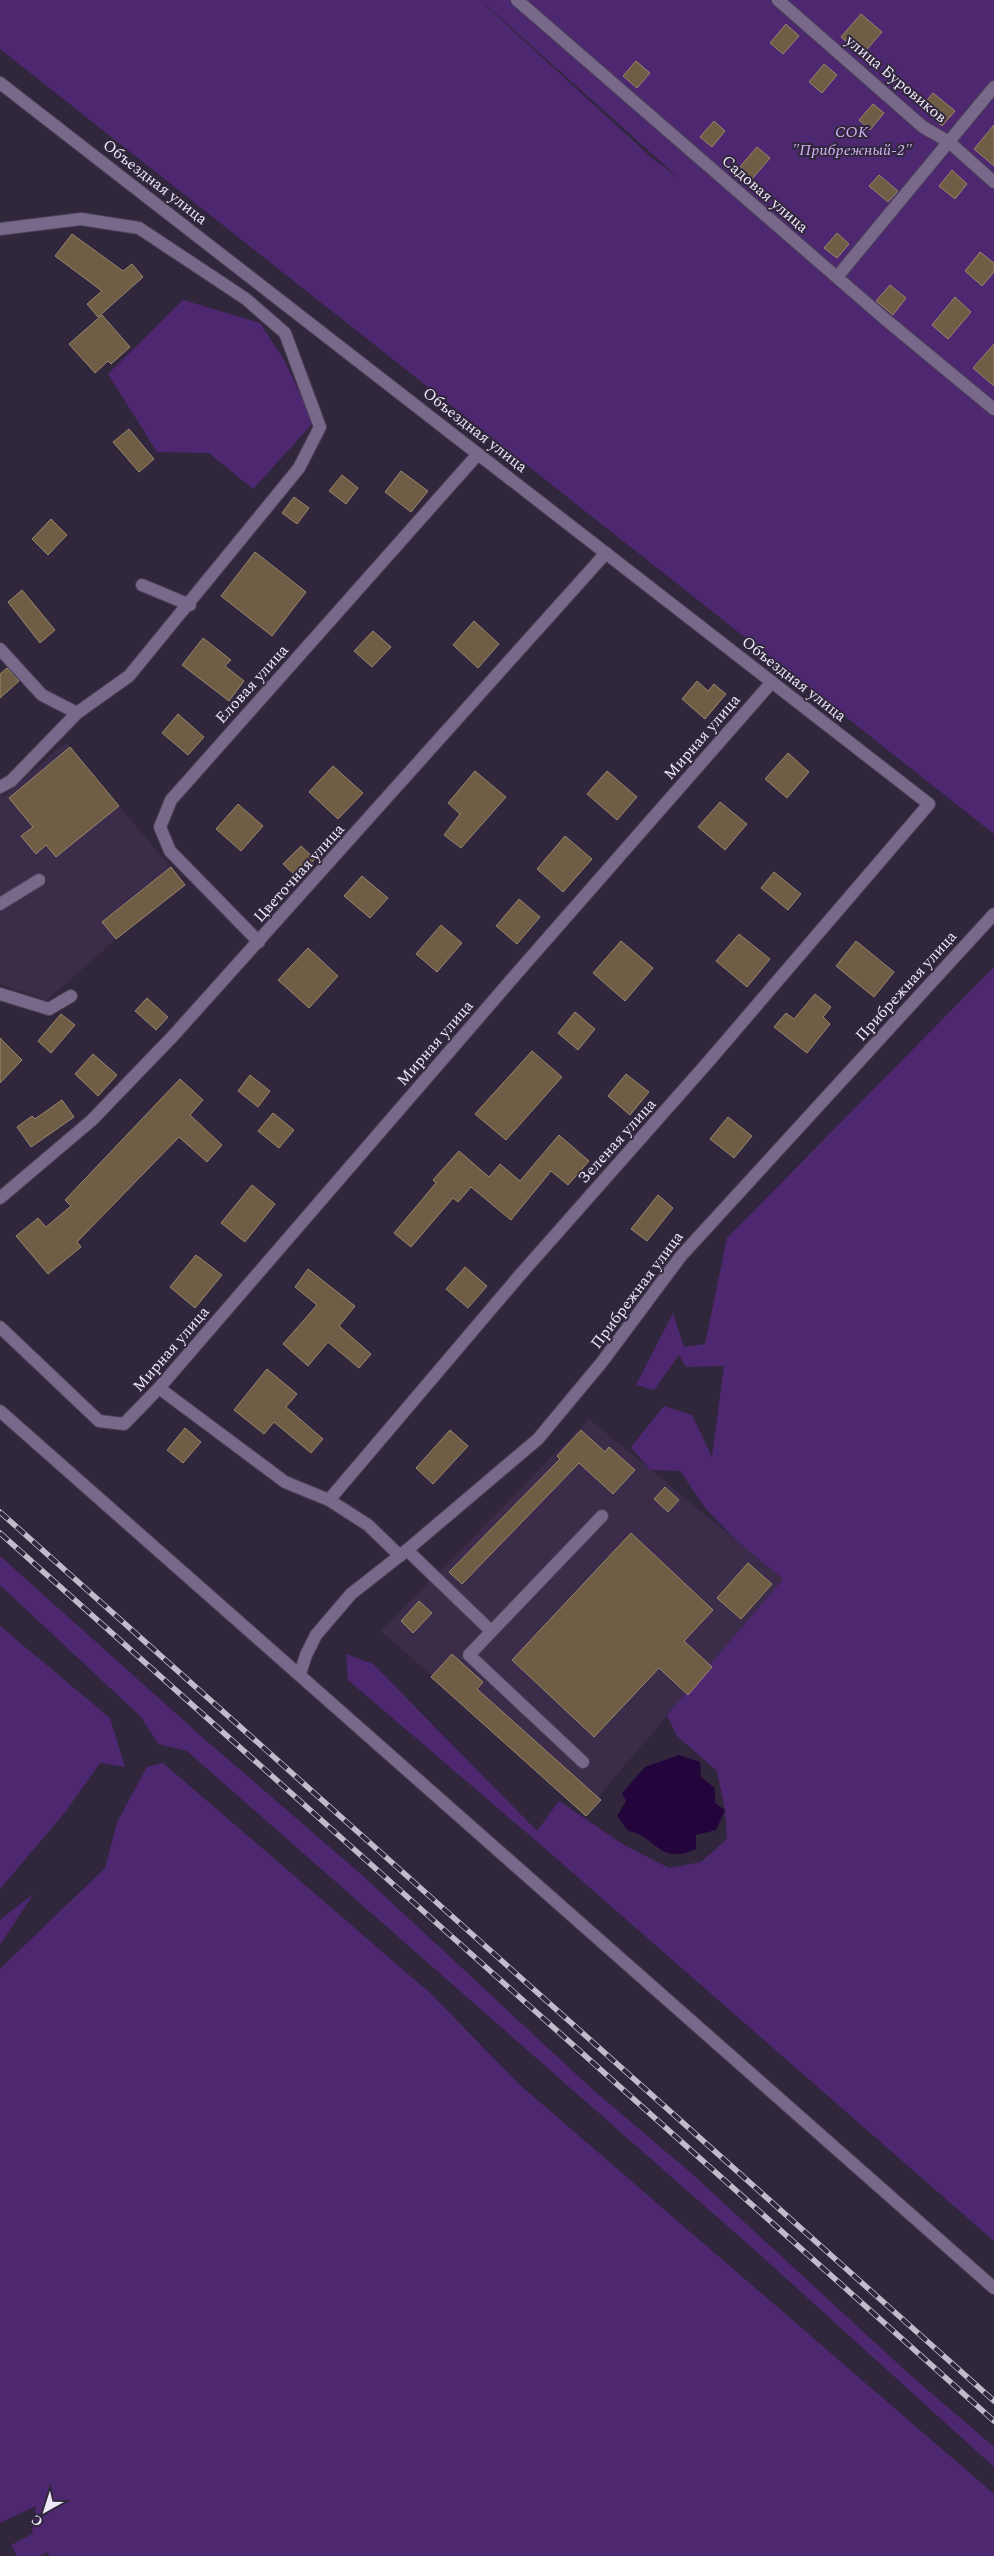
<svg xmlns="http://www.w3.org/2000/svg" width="994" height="2556" viewBox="0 0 994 2556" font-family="Spectral,serif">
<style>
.built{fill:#3b2d4a}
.green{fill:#4d276f;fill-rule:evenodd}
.water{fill:#23043b}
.building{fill:#705d45;stroke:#9a866d}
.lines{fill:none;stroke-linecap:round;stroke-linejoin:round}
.minor-casing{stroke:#4b4257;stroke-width:14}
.minor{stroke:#78698b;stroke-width:12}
.rail-casing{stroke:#c2bbcb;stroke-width:5.5}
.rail{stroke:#31273d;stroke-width:4;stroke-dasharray:11;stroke-linecap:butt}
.labels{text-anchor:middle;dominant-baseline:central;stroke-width:4;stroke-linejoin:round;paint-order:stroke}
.street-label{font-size:16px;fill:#ede7f6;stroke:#31273d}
.park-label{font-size:16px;font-style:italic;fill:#d1b4f3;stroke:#31273d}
</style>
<rect width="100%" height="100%" fill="#31273d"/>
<g class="built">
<path d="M66 742 185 885 116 939 47 1000 0 984V793L4 796Z"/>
<path d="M589 1419 783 1579 586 1811 381 1631Z"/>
</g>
<g class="green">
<path d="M0 0H994V834L0 49ZM484 4H485L679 178 651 157Z"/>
<path d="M183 300 260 323 283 358 314 422 253 489 209 453 157 452 108 374Z"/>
<path d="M994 967V2241L549 1852 348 1680 346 1654 373 1664 537 1831 559 1801 624 1845 669 1868 701 1862 727 1839 725 1810 717 1771 677 1736 667 1715 783 1579 738 1542 706 1509 680 1471 650 1470 631 1447 664 1406 692 1415 712 1457 724 1366 686 1367 679 1355 654 1390 636 1385 673 1313 684 1347 705 1344 727 1238Z"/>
<path d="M0 1556 201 1736 363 1876 593 2090 690 2172 909 2374 994 2447V2467L757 2252 187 1751 158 1744 141 1717 0 1585Z"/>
<path d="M0 1626 110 1718 125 1767 100 1763 66 1811 0 1889Z"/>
<path d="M163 1763 429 1992 520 2085 994 2494V2556H49L48 2552 40 2556H17L11 2545 32 2534 36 2506 0 2523V1969L105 1868 117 1822 147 1767Z"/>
<path d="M34 1893 0 1945V1920Z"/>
</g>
<path class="water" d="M679 1755 700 1762 701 1777 715 1788V1803L725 1810 716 1830 696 1835V1849C658 1866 657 1836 628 1831L617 1816 626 1801 622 1793 645 1767Z"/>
<g class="building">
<path d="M861 14 882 32 862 55 841 37Z"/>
<path d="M786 24 799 36 783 54 770 43Z"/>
<path d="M636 61 650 73 637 88 623 76Z"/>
<path d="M824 64 837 75 822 93 809 82Z"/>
<path d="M933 93 955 111 942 126 921 107Z"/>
<path d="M873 104 884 113 870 130 859 120Z"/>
<path d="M714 121 725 131 712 147 700 137Z"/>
<path d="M994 125V166L974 149Z"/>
<path d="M757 147 770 158 751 180 739 168Z"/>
<path d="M952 170 967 184 955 199 939 186Z"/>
<path d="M879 175 898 191 888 202 869 186Z"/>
<path d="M837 233 849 244 837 258 824 248Z"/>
<path d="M72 234 123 271 132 264 143 277 98 317 87 304 102 291 55 256Z"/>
<path d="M980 252 994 263V272L982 286 965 271Z"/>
<path d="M890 285 906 298 893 315 876 301Z"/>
<path d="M955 297 971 312 948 339 932 325Z"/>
<path d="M102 315 130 347 111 364 108 361 95 373 69 344Z"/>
<path d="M994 344V386L973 368Z"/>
<path d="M129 429 154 459 139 472 113 442Z"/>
<path d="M401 471 428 491 411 512 385 492Z"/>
<path d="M342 475 358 488 346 504 329 491Z"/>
<path d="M294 497 309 508 297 524 282 513Z"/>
<path d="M51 519 67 535 48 555 32 539Z"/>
<path d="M255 552 306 592 272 636 221 596Z"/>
<path d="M22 590 55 630 40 643 8 602Z"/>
<path d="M474 621 499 644 478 668 453 645Z"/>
<path d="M373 631 391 647 372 667 354 651Z"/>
<path d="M203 638 231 660 225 666 244 681 229 701 182 665Z"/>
<path d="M7 668 19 681 0 698V674Z"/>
<path d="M697 681 708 691 714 684 726 694 705 719 682 699Z"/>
<path d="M178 714 204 737 188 755 162 733Z"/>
<path d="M70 747 119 806 56 857 46 845 36 854 21 836 33 827 9 798Z"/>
<path d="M788 753 809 772 787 798 765 779Z"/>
<path d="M333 766 363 793 338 819 309 792Z"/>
<path d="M475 771 506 797 461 848 444 835 460 814 448 803Z"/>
<path d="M607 771 637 797 617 820 587 794Z"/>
<path d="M720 802 747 824 725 850 698 827Z"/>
<path d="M238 804 263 826 241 851 216 829Z"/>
<path d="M565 836 592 859 563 892 537 869Z"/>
<path d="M301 846 315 859 298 878 283 864Z"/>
<path d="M171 867 185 885 116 939 102 922Z"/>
<path d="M774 872 801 894 788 910 761 888Z"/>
<path d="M362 876 388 898 370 918 344 896Z"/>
<path d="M519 899 540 917 517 944 496 926Z"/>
<path d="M441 925 462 943 437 972 416 954Z"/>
<path d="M739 934 770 959 747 987 716 961Z"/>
<path d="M621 941 653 968 625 1001 593 973Z"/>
<path d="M856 941 894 972 874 997 836 966Z"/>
<path d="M308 948 338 976 309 1008 278 980Z"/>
<path d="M815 994 831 1007 823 1017 830 1024 807 1053 774 1027 786 1013 794 1019Z"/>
<path d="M147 998 168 1017 156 1030 135 1011Z"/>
<path d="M575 1012 595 1029 578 1050 558 1033Z"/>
<path d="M61 1014 75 1025 51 1053 38 1041Z"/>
<path d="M0 1038 22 1060 0 1083Z"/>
<path d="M532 1051 562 1077 506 1140 475 1114Z"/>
<path d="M93 1054 117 1075 98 1096 75 1074Z"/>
<path d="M626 1074 649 1092 630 1115 608 1096Z"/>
<path d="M250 1075 270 1091 258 1107 238 1091Z"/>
<path d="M180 1079 203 1100 190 1115 222 1145 207 1162 179 1137 77 1242 81 1247 48 1274 16 1236 38 1218 46 1227 71 1206 65 1200Z"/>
<path d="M62 1100 74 1117 31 1147 17 1127 32 1116 35 1119Z"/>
<path d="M273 1113 294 1130 279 1148 258 1131Z"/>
<path d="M728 1117 752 1136 734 1158 710 1139Z"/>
<path d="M559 1135 589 1161 568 1185 551 1171 511 1220 471 1187 458 1202 453 1198 411 1247 394 1233 436 1183 433 1180 459 1151 489 1177 500 1164 520 1181Z"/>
<path d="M252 1185 275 1204 245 1242 221 1223Z"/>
<path d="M658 1195 673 1208 647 1241 631 1229Z"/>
<path d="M196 1255 222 1275 195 1308 170 1287Z"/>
<path d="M465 1267 487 1286 468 1308 446 1289Z"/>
<path d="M308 1269 355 1306 339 1326 371 1354 359 1368 328 1342 308 1366 283 1344 317 1305 295 1287Z"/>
<path d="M267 1369 297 1394 286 1407 323 1439 311 1453 274 1422 264 1434 234 1410Z"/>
<path d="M185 1428 201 1442 183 1463 167 1450Z"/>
<path d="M450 1430 468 1446 433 1484 416 1468Z"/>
<path d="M581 1430 605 1452 609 1447 635 1470 613 1494 579 1463 462 1584 449 1572 560 1459 557 1456Z"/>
<path d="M665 1487 679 1500 668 1512 654 1499Z"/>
<path d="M631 1533 713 1610 684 1641 712 1667 688 1695 659 1668 594 1737 512 1660Z"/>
<path d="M748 1563 772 1584 741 1619 717 1598Z"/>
<path d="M419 1601 432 1613 413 1633 401 1621Z"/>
<path d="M452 1654 483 1682 477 1689 601 1800 586 1816 431 1677Z"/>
</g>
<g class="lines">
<g class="minor-casing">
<g id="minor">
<path d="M517 0 885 319 994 409"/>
<path d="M778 0 923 127 949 142 994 182"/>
<path d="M0 83 929 804 709 1061 520 1275 329 1500"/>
<path d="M0 229 81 219 139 228 246 299 285 333 320 427 299 468 129 676 77 713 11 781 0 787"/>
<path d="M837 277 994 87"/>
<path d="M142 585 190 605"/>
<path d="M0 649 42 695 77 713"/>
<path d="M0 904 39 880"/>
<path d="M259 942 170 851 160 827 171 800 478 454"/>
<path d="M0 994 49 1009 71 996"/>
<path d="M0 1198 92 1120 173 1036 606 553"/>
<path d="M0 1327 99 1421 124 1424 159 1388 518 972 772 682"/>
<path d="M159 1388 285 1482 329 1500 368 1525 400 1556"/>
<path d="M0 1411 994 2288"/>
<path d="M407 1550 491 1631"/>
<path d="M300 1674 306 1655 316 1635 351 1594 407 1550 538 1439 602 1362 681 1256 994 914"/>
<path d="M583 1762 469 1655 602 1516"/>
</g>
</g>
<use href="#minor" class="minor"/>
<g class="rail-casing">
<g id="rail">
<path d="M0 1512 994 2401"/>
<path d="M0 1533 994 2421"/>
</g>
</g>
<use href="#rail" class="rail"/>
</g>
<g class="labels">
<g class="street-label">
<text transform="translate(896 79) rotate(40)">улица Буровиков</text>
<text transform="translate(155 182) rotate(38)">Объездная улица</text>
<text transform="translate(765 194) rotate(41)">Садовая улица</text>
<text transform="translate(475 430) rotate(38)">Объездная улица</text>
<text transform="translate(794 679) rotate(38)">Объездная улица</text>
<text transform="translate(252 684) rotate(-48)">Еловая улица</text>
<text transform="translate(702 737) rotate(-49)">Мирная улица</text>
<text transform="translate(299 873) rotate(-48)">Цветочная улица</text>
<text transform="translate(906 986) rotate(-48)">Прибрежная улица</text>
<text transform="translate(435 1043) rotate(-49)">Мирная улица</text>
<text transform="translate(617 1141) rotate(-48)">Зеленая улица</text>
<text transform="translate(637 1290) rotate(-53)">Прибрежная улица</text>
<text transform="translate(171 1349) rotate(-49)">Мирная улица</text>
</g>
<g class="park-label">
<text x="852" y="132">СОК<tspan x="852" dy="18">"Прибрежный-2"</tspan></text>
</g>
</g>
<g transform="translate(45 2511) rotate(219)" stroke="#31273d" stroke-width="4" paint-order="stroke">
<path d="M0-4L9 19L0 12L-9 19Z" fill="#ede7f6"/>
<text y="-8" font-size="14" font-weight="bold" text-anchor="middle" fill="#ede7f6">С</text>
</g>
</svg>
